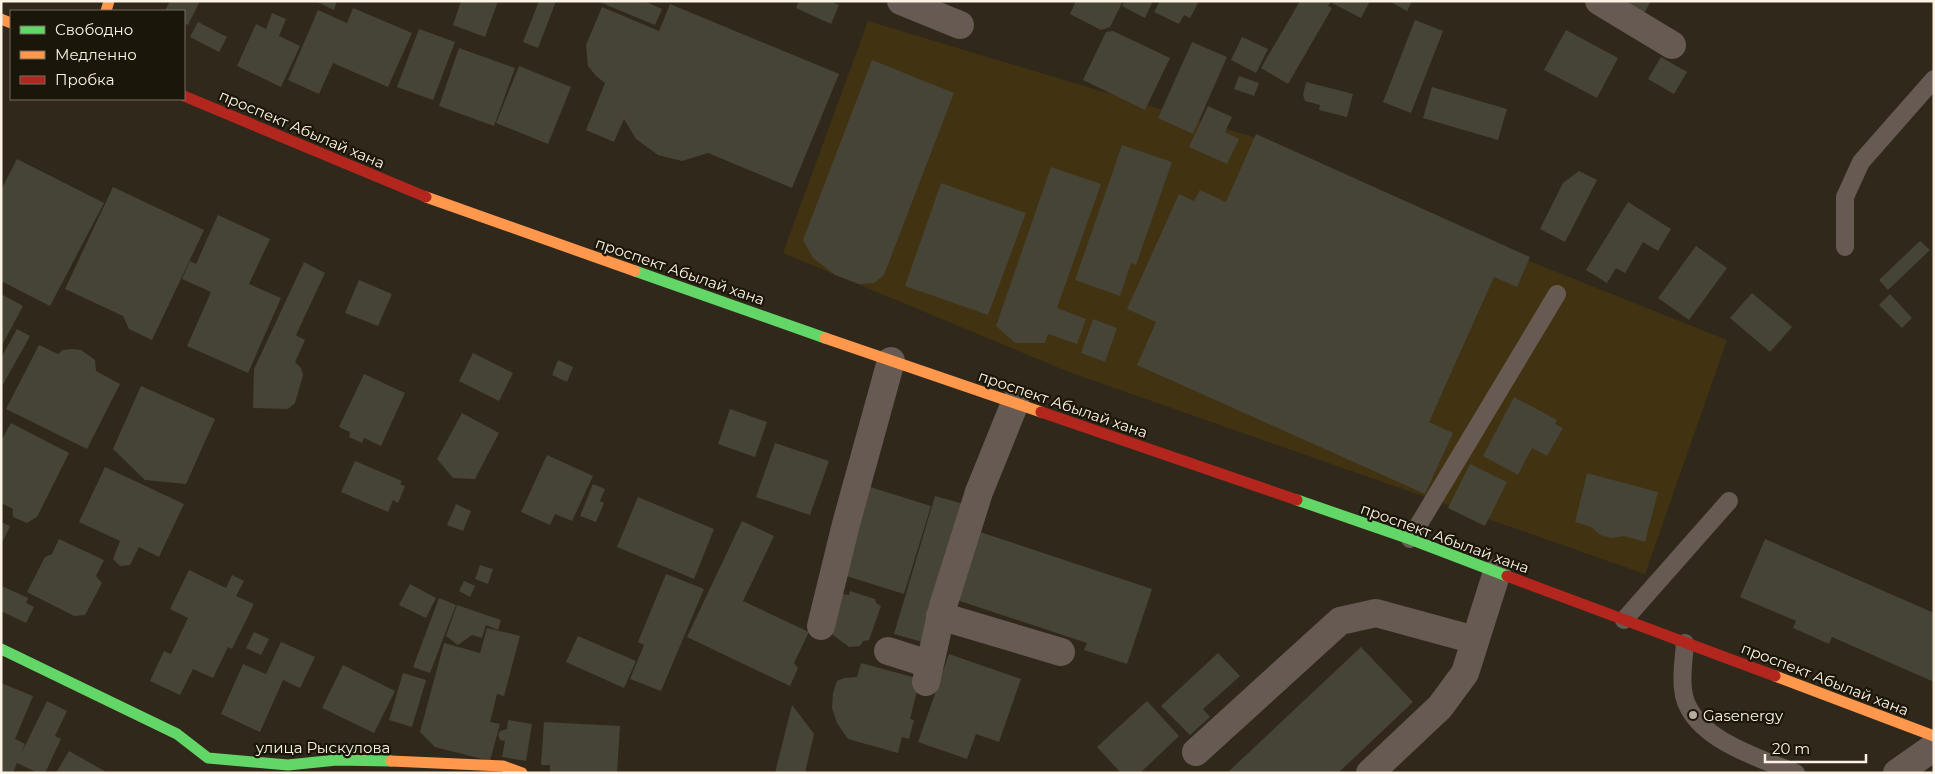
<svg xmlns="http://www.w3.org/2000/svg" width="1935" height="774" viewBox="0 0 1935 774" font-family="Montserrat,sans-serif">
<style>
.built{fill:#413212}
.building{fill:#464337}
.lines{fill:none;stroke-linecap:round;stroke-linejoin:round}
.lane{stroke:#665a52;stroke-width:18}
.street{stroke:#665a52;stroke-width:28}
.fast{stroke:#63d668;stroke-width:11}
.slow{stroke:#ff974d;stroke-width:11}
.jam{stroke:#b3261e;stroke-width:11}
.poi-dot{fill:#b5ac9e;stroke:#1b160a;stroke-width:2}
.labels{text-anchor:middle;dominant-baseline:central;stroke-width:4.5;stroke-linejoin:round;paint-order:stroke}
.street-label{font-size:15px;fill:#fcf3e4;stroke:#1b160a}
.poi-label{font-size:15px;fill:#fcf3e4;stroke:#1b160a;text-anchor:start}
</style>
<rect width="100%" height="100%" fill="#30291b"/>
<path class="built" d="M868 21 1260 139 1509 253 1727 340 1645 574 1069 372 783 253Z"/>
<g class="building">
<path d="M170 1H200L188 25 184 23V11H165Z"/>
<path d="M315 1H337L334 10Z"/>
<path d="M461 1H498L485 37 453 25Z"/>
<path d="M539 1H556L538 48 523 42Z"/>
<path d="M597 1H644L662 9 655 25Z"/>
<path d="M799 1H830L839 5 831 24 796 8Z"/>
<path d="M1076 1H1123L1110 27 1101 30 1070 14Z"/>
<path d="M1125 1H1153L1145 18 1122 6Z"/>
<path d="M1160 1H1199L1190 18 1184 15 1179 24 1154 12Z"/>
<path d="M1300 1H1331L1328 6 1332 8 1288 84 1261 68Z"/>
<path d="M1333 1H1370L1361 18 1332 3Z"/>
<path d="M1389 1H1412L1407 11Z"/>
<path d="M1619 1H1651L1643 15Z"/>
<path d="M670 4 839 74 792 188 708 153 682 161 658 155 636 139 624 119 614 142 586 130 605 83 596 76 588 66 586 45 602 7 659 31Z"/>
<path d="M353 8 412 33 388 87 333 63 319 94 288 80 318 10 347 23Z"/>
<path d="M272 13 286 19 279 36 300 46 281 87 237 66 256 24 266 29Z"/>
<path d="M1415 20 1443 31 1411 113 1383 102Z"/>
<path d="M198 22 227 37 219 52 190 37Z"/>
<path d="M419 29 455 42 433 100 397 87Z"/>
<path d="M1566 30 1618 58 1597 98 1544 70Z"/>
<path d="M1113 31 1170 58 1145 110 1083 80 1106 32Z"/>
<path d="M1242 37 1268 49 1256 73 1231 60Z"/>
<path d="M1192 42 1227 57 1193 134 1158 118Z"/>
<path d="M459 48 515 68 494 126 439 106Z"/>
<path d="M1661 57 1687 72 1674 94 1648 79Z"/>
<path d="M872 60 954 93 884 275 874 283 859 284 835 275 813 258 803 240Z"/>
<path d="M519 66 571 87 548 144 496 123Z"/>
<path d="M1239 76 1259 83 1254 96 1234 89Z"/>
<path d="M1306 82 1353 94 1347 117 1319 110 1320 105 1305 101 1303 95Z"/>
<path d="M1432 87 1507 109 1498 140 1423 118Z"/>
<path d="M1208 106 1232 117 1225 132 1239 139 1227 164 1189 147Z"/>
<path d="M1256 134 1530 257 1517 287 1494 277 1429 422 1453 433 1425 494 1137 365 1156 322 1127 309 1179 194 1194 201 1200 190 1226 202Z"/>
<path d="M1122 145 1172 162 1136 265 1131 263 1120 296 1075 280Z"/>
<path d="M17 159 104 203 50 306 1 281V190Z"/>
<path d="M1051 167 1101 184 1057 308 1086 319 1077 344 1048 334 1045 343H1015L996 326Z"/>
<path d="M1579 171 1597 180 1565 242 1540 229 1563 183Z"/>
<path d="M941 183 1026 213 988 315 905 286Z"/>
<path d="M113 187 204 230 152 340 129 329 123 316 65 289Z"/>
<path d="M1628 202 1671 229 1658 251 1643 242 1625 273 1616 268 1607 283 1586 270Z"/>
<path d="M218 215 270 239 249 284 281 298 248 373 187 346 211 292 182 279 190 261 196 264Z"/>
<path d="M1920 241 1930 250 1888 290 1879 280Z"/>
<path d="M1696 246 1727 268 1689 320 1658 298Z"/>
<path d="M304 262 325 273 296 335 305 340 295 362 301 368 303 375 295 403 288 409 253 408 254 369Z"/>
<path d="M359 280 392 294 378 326 345 313Z"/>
<path d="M1752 293 1792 327 1770 352 1730 318Z"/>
<path d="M1 294 23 306 1 347Z"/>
<path d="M1890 294 1912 318 1902 328 1879 305Z"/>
<path d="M1093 319 1117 328 1105 362 1081 353Z"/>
<path d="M17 329 30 336 1 388V358Z"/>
<path d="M39 345 58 354 63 350 72 349 81 350 95 360 96 371 120 384 87 449 6 409Z"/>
<path d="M473 353 513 373 499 401 459 381Z"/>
<path d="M558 360 573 367 567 382 552 375Z"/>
<path d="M364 374 405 393 381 446 364 438 362 443 349 437 350 432 339 427Z"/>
<path d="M141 386 215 419 186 484 145 480 113 449Z"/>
<path d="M1514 397 1557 420 1555 424 1563 428 1547 456 1532 448 1518 475 1483 456Z"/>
<path d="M730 409 767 422 755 457 718 444Z"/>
<path d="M462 413 499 433 475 479 453 478 437 459Z"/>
<path d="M11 423 69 453 37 517 27 523 13 517V509L1 503V441Z"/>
<path d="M775 443 829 461 810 515 756 497Z"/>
<path d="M547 455 593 476 572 521 555 514 550 525 521 512Z"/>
<path d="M355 461 402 481 400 484 405 486 398 503 393 500 388 512 341 492Z"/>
<path d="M1470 464 1507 482 1485 526 1448 508Z"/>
<path d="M105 467 184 504 159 557 139 547 130 565 120 566 113 559 120 541 79 522Z"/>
<path d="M1587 473 1658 492 1645 542 1624 536 1611 538 1600 535 1591 527 1575 522Z"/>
<path d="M593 484 605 489 600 501 604 503 596 522 580 516Z"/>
<path d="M870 487 931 506 904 594 843 575Z"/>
<path d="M935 496 964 504 922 642 894 634Z"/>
<path d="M638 497 714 529 694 579 617 547Z"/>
<path d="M456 504 471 511 463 531 447 525Z"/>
<path d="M742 521 774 536 743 601 809 632 794 663 798 668 790 686 687 637Z"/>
<path d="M1 522 10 526 1 545Z"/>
<path d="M980 532 1152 589 1127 664 1084 650 1087 643 957 600Z"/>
<path d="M59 539 104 560 96 576 102 583 85 615 74 616 27 592 45 557 52 554Z"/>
<path d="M1765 539 1934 613V682L1832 637 1829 644 1793 628 1796 621 1740 597Z"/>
<path d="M480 565 493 569 488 584 475 579Z"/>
<path d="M189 570 226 588 232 575 244 581 236 596 254 604 232 649 228 647 213 678 193 669 180 695 150 681 164 651 171 654 188 618 170 609Z"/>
<path d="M666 574 704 589 661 691 630 679 644 645 638 642Z"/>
<path d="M464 581 475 586 470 597 459 591Z"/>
<path d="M410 584 436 598 426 618 399 605Z"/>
<path d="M2 586 28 598 26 603 34 607 26 623 1 611Z"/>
<path d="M850 591 875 599 876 603 881 606 869 640 863 641 860 646 849 647 829 632 843 594 849 595Z"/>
<path d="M439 598 456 605 430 673 413 667Z"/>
<path d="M457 605 501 620 498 630 486 625 482 638 472 635 458 645 446 636Z"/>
<path d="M487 628 520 636 504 696 497 694 490 722 500 724 490 761 435 747 420 732 444 643 480 653Z"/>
<path d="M254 632 269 639 261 655 246 648Z"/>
<path d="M578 636 636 661 624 688 566 662Z"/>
<path d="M281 642 315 657 300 688 283 680 260 732 221 714 243 664 266 674Z"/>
<path d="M1361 647 1413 702 1338 773H1227Z"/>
<path d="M1218 653 1240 676 1203 709 1210 717 1190 735 1161 706Z"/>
<path d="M949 654 1021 679 999 742 976 734 967 759 918 742Z"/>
<path d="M861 663 920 679 910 719 914 720 909 739 902 737 898 753 848 739 837 723 832 708 833 693 837 681 844 678 857 677Z"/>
<path d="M343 665 395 691 374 733 322 708Z"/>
<path d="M403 673 426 680 412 727 389 720Z"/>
<path d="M1 683 33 696 15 739 25 744 20 756 47 701 67 711 55 736 61 739 45 773H38L17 763 13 773H1Z"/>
<path d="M1147 701 1179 736 1140 773H1121L1097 747Z"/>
<path d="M792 705 814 734 805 773H775Z"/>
<path d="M508 720 532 724 526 761 502 757 505 741 500 740 498 735 500 731 507 729Z"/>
<path d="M544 722 620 726 617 773H550V765H541Z"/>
<path d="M69 751 108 773H56Z"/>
</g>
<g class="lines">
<g class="lane">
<path d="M1845 247V197L1861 162 1934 79"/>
<path d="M1410 539 1557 294"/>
<path d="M1624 620 1729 501"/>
<path d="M1685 643C1684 658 1681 674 1683 689 1687 737 1759 758 1796 773"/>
</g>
<g class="street">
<path d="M901 1 960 25"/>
<path d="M1599 1 1672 45"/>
<path d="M940 616 1061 652"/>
<path d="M821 626 846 524 891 361"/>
<path d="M888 651 929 664"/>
<path d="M926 682 943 606 979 492 1015 403"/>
<path d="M1196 752 1340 621 1376 613 1475 640"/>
<path d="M1370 773 1440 707 1465 673 1497 572"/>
<path d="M1897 773 1934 747"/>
</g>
<g class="fast">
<path d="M635 271 825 338"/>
<path d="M1297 500 1410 539 1507 576"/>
<path d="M1 649 177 734 208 758 288 765 337 760 391 761"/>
</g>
<g class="slow">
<path d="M106 11 109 1"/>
<path d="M1 19 11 23"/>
<path d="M426 197 635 271"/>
<path d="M825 338 1041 412"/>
<path d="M1775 676 1934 736"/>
<path d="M391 761 503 766 522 773"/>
</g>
<g class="jam">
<path d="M184 96 426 197"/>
<path d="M1041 412 1297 500"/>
<path d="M1507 576 1775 676"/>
</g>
</g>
<circle class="poi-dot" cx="1693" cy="715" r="5"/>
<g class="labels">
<g class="street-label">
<text transform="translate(302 129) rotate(23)">проспект Абылай хана</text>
<text transform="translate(680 271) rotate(19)">проспект Абылай хана</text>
<text transform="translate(1063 404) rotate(19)">проспект Абылай хана</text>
<text transform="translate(1445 538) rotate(20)">проспект Абылай хана</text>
<text transform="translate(1825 679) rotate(21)">проспект Абылай хана</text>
<text x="323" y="747">улица Рыскулова</text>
</g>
<g class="poi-label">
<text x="1703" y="715">Gasenergy</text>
</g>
</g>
<rect width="1935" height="774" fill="none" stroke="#fcf3e4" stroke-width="5"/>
<rect x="10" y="10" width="175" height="90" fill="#1b160a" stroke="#756e61"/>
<rect x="20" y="26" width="25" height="8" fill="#63d668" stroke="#756e61"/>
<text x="55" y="35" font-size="15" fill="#fcf3e4">Свободно</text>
<rect x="20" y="51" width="25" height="8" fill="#ff974d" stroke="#756e61"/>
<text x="55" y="60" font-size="15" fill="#fcf3e4">Медленно</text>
<rect x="20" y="76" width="25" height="8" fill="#b3261e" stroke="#756e61"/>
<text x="55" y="85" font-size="15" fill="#fcf3e4">Пробка</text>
<path d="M1765 754v8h101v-8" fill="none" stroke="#fcf3e4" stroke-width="2.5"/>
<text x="1772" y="754" font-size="15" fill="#fcf3e4" stroke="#1b160a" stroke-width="4" paint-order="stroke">20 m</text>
</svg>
